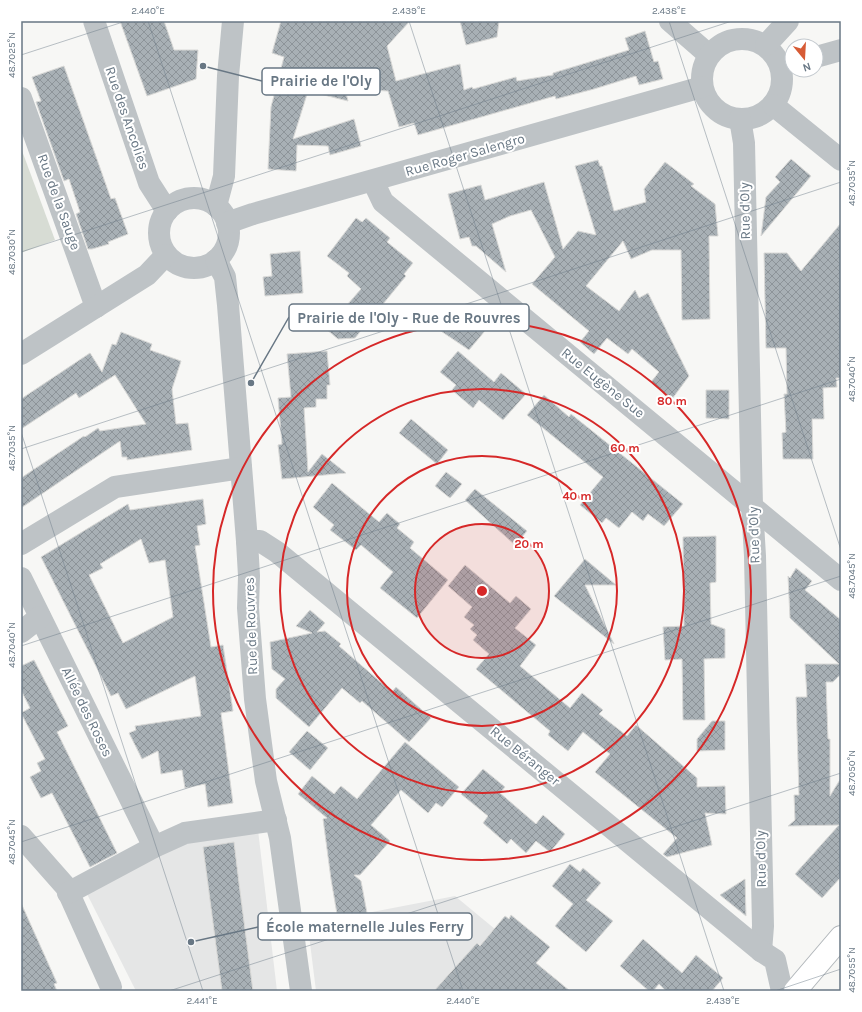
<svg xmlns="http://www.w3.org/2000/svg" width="862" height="1012" viewBox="0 0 862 1012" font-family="Karla,sans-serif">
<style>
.built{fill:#e5e6e6}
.grass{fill:#d7dcd4}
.building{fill:url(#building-cross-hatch);stroke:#d9d9d7;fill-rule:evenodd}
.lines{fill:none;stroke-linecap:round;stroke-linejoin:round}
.major-casing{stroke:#b2b7bb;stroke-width:24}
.minor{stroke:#bec3c6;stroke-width:22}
.major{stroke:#fff;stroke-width:22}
.ticks{fill:none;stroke:#687784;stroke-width:1;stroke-opacity:0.45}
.ring{fill:none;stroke:#d62828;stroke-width:2}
.labels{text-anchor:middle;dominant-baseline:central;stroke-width:4;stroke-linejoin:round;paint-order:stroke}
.street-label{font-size:14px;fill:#687784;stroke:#fff}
.centre{fill:#d62828;stroke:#fff;stroke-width:2}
.ring-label{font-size:12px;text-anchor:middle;font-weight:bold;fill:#d62828;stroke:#fff;stroke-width:4;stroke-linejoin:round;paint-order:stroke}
.leader{fill:none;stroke:#687784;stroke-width:1.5}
.callout-dot{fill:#687784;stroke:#fff;stroke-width:1.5}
.callout{fill:#fff;stroke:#687784;stroke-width:1.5}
.callout-label{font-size:15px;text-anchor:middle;font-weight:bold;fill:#687784}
.neatline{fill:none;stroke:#687784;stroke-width:1.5}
.ticks-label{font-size:10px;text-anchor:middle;fill:#687784}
</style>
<defs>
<pattern id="building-cross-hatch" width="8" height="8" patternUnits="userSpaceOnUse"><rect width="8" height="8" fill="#a8b0b5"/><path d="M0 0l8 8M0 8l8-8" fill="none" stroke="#8d9499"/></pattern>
</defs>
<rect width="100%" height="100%" fill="#f7f7f5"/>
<g class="built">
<path d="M258 830 277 991H136L87 894 189 839Z"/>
<path d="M455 896 570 991H316L308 927 367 913Z"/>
</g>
<path class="grass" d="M21 148 55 240 21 253Z"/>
<g class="building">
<path d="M120 21H164L174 50H198L196 79 147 96Z"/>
<path d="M281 21H410L387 46 396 81 460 64 464 90 472 87 473 89 516 77 517 81 553 75V73L629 50 625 38 645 31 654 62 658 61 663 79 639 85 636 76 594 89 556 99 555 96 418 135 414 123 399 127 388 91 345 89 348 101 308 91 293 139 354 119 361 146 330 155 328 146 297 145 296 171 268 169 271 107 284 57 272 53Z"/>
<path d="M460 21H499L497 37 466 45Z"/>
<path d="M64 66 111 199 115 198 128 234 108 242 109 244 92 249H88L76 214 80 212 69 179 64 181 36 102 41 101 32 77Z"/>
<path d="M791 159 811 176 761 236 766 197 780 182 775 177Z"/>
<path d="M598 160 600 166H602L614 211 646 202 644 189 665 162 694 184 691 186 715 204 718 236H709L710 319 682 320 681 250H652L631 259 623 241 586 286 619 311 635 290 639 298 648 293 689 376 672 399 651 382 659 372 632 349 628 354 607 338 594 354 580 342 589 331 532 284 555 257 531 210 510 216 492 224 506 272 476 246H472L469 237 460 239 448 194 481 185 485 200 544 182 563 249 578 231 596 235 575 166Z"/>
<path d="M356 218 362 222 366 218 390 238 387 242 413 263 404 274 406 276 355 338 338 339 326 329 361 289 347 276 349 273 327 256Z"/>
<path d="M841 223V378H836L837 387 823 388 824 419H812L813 459H783L782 433 786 432 784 394H787L786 348H766L764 253H787L801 271Z"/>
<path d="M300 251 303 293 265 296 263 277 272 276 270 254Z"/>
<path d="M449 305 458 313 465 305 489 326 469 350 432 325Z"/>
<path d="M121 332 152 344 150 350 181 361 172 389 176 424 188 423 192 450 127 460V457H122L120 441 21 508V478L84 436 85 437 98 428 100 431 146 424 115 375 79 398 76 393 21 429V399L90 353 102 372 112 344 116 345Z"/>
<path d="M327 351 330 385H327V399H316V407L304 408 308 472 322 454 346 473 282 479 278 445 282 444 278 398 291 397 287 354Z"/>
<path d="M458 351 494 382 501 373 526 394 503 420 479 400 473 408 452 390 456 385 440 372Z"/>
<path d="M706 390H729V419L706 418Z"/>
<path d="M544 395 569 417 571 414 683 504 664 526 648 514 643 521 632 512 619 528 606 518 602 523 580 505 603 477 527 415Z"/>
<path d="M411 419 448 450 437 464 399 433Z"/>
<path d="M446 472 462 484 450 498 435 486Z"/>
<path d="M332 483 379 522 387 513 400 524 397 528 414 542 410 548 448 580 417 618 380 588 393 572 361 545 356 550 330 530 334 525 313 507Z"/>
<path d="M475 489 527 531 515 545 465 500Z"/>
<path d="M203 499 206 524 197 526 200 545 195 546 211 647 223 645 233 711 221 713 233 803 208 807 205 784 185 788 182 770 161 774 158 751 142 759 129 733 136 730 135 726 201 716 195 676 126 709 118 693 111 696 41 557 128 504 130 510ZM141 539 149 563 165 560 173 617 123 643 89 575 103 568 100 564Z"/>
<path d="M716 536V582L710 583 711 624 725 629V658L704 659 705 720H683L682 659 665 660 663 627 684 626 683 537Z"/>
<path d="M585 559 616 585H585L614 644 554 596Z"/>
<path d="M465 565 510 603 516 596 531 609 515 628 536 645 520 666 570 708 582 693 603 710 599 714 627 736 636 725 697 778V787L725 786 726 814 705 813 712 845 667 857 663 854 677 838 595 772 610 754 583 732 568 751 548 735 550 731 476 669 489 654 473 640 477 635 470 629 474 625 464 617 472 607 448 586Z"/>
<path d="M796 568 812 581 805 590 841 620V674L833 682H826L828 739H830V796L841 778V877L822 898 795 874 839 825 788 826 795 820 794 795H799L796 697H807L805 664H839L790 618 788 576 790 578Z"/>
<path d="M310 610 325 623 317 632 325 631 341 644 339 646 392 692 396 687 431 718 409 742 362 701 360 703 342 688 309 727 276 698V689L285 679 272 669 270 642 312 633 296 626Z"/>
<path d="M34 660 68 726 57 732 117 853 90 867 52 793 41 798 30 777 41 771 37 763 45 759 21 713 30 708 21 690V666Z"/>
<path d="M712 721H725V750L697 751V739Z"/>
<path d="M307 731 328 748 310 770 289 752Z"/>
<path d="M405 742 459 787 442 807 436 803 428 813 401 790 371 825 390 841 360 875H354L361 881 367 913 338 920 331 879 323 819 327 818 298 794 312 776 334 794 341 786 357 799Z"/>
<path d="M483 769 505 787 500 793 536 824 543 815 565 834 550 852 536 841 526 853 511 839 507 844 483 823 488 816 461 794Z"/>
<path d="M234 842 239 883 253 991H222L203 847Z"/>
<path d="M570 864 580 872 583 868 601 883 586 900 613 921 586 952 555 926 573 904 552 886Z"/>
<path d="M745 879 746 916 720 895Z"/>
<path d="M21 903 57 983 54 984 57 991H21Z"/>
<path d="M511 915 550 947 536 963 570 991H434L477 943 480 946 505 916 509 919Z"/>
<path d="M643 939 682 973 696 955 723 978 712 991H666L659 984 653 991H649L620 966Z"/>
</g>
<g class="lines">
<g class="major-casing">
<path id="major" d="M795 991 841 937"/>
</g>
<g class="minor">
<path d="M94 21 149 183 167 211"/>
<path d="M670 21 709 55"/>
<circle cx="742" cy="79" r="40"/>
<path d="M766 45 788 21"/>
<path d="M816 57 841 50"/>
<path d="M21 98 96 307"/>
<path d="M773 105 841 160"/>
<path d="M740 119 744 143 752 506 755 556 763 926 761 951"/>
<path d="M373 181 383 202 841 580"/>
<circle cx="194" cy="233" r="35"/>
<path d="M216 206 224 176 228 76 233 21"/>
<path d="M227 223 253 214 702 87"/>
<path d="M216 260 225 277 228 305 247 541 249 576 248 608 255 699 266 781 280 838 301 991"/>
<path d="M21 354 147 275 166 255"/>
<path d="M247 541H260L277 552 761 951 775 960 782 991"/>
<path d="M21 544 115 487 241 468"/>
<path d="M21 578 154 847"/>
<path d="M21 632 40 617"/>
<path d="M21 836 66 887 111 987"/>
<path d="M68 893 154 847 185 833 276 820"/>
</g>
<use href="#major" class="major"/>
</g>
<path class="ticks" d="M148 21 463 991M409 21 724 991M669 21 841 550M21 55 126 21M21 252 732 21M21 432 203 991M21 449 841 182M21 646 841 379M21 842 841 576M169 991 841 773M775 991 841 969"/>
<circle cx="482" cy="591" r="67" fill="#d62828" fill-opacity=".12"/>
<g class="ring">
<circle cx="482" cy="591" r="67"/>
<circle cx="482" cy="591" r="135"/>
<circle cx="482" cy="591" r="202"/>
<circle cx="482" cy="591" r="269"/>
</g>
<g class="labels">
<g class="street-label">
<text transform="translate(127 118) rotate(71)">Rue des Ancolies</text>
<text transform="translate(465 155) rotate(-16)">Rue Roger Salengro</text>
<text transform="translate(59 202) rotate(70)">Rue de la Sauge</text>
<text transform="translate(745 211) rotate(-91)">Rue d'Oly</text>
<text transform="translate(603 383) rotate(39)">Rue Eugène Sue</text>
<text transform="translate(754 535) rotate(-92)">Rue d'Oly</text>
<text transform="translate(251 626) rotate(-92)">Rue de Rouvres</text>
<text transform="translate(87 712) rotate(64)">Allée des Roses</text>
<text transform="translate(525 756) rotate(39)">Rue Béranger</text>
<text transform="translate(761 859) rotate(-91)">Rue d'Oly</text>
</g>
</g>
<circle cx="482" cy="591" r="6" class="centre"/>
<g class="ring-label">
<text x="672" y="405">80 m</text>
<text x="625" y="452">60 m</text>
<text x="577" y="500">40 m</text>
<text x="529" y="548">20 m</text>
</g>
<path class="leader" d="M203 66L262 81M251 383L289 317M191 942L258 927"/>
<g class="callout-dot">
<circle cx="203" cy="66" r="4"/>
<circle cx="251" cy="383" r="4"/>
<circle cx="191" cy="942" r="4"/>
</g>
<g class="callout">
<rect x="262" y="68" width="118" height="27" rx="4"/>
<rect x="289" y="304" width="240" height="27" rx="4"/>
<rect x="258" y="913" width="214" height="27" rx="4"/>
</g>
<g class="callout-label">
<text x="321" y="86">Prairie de l'Oly</text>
<text x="409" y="323">Prairie de l'Oly - Rue de Rouvres</text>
<text x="365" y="932">École maternelle Jules Ferry</text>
</g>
<rect width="862" height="1012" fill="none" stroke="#ffffff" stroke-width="44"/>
<g transform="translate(804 58) rotate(162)"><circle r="19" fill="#ffffff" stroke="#c3c9ce"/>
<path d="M0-3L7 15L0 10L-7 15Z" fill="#d75b35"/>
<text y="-6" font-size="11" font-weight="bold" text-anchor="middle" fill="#687784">N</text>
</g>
<rect x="22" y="22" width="818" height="968" class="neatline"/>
<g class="ticks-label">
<text x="148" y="14">2.440°E</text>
<text x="409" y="14">2.439°E</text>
<text x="669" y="14">2.438°E</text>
<text transform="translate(11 55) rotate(-90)" y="4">48.7025°N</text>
<text transform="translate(851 183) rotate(-90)" y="4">48.7035°N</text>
<text transform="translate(11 252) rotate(-90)" y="4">48.7030°N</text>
<text transform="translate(851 379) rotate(-90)" y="4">48.7040°N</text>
<text transform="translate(11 448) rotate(-90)" y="4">48.7035°N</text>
<text transform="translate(851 576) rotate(-90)" y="4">48.7045°N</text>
<text transform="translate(11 645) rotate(-90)" y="4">48.7040°N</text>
<text transform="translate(851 773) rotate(-90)" y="4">48.7050°N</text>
<text transform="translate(11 842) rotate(-90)" y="4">48.7045°N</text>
<text transform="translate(851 970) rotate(-90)" y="4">48.7055°N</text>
<text x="202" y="1004">2.441°E</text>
<text x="463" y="1004">2.440°E</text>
<text x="723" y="1004">2.439°E</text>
</g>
</svg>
